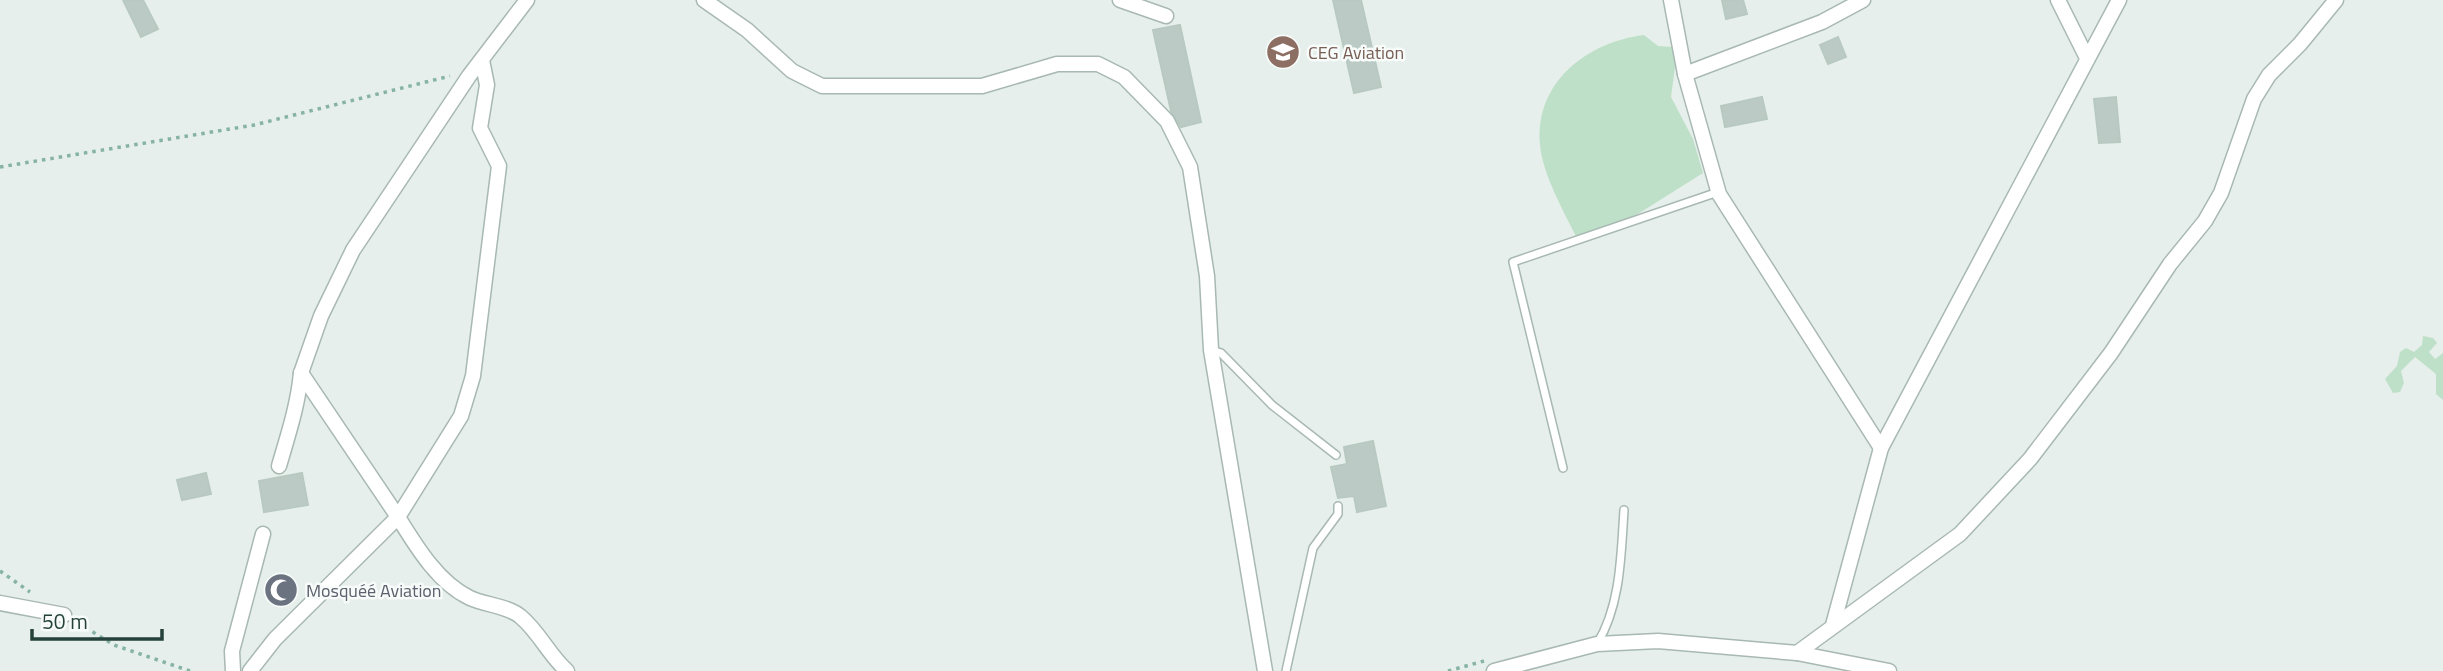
<svg xmlns="http://www.w3.org/2000/svg" width="2443" height="671" viewBox="0 0 2443 671" font-family="'Titillium Web',sans-serif">
<style>
.green{fill:#bfe0c8}
.building{fill:#bbcac4;stroke:#b8c9c2;stroke-width:2}
.lines{fill:none;stroke-linecap:round;stroke-linejoin:round}
.service-casing{stroke:#a8b8b2;stroke-width:10}
.minor-casing{stroke:#a8b8b2;stroke-width:17}
.path{stroke:#86b3a5;stroke-width:3.5;stroke-dasharray:3.5 5;stroke-linecap:butt}
.service{stroke:#fff;stroke-width:7}
.minor{stroke:#fff;stroke-width:14}
.labels{text-anchor:middle;dominant-baseline:central;stroke-width:5;stroke-linejoin:round;paint-order:stroke}
.education-label{font-size:18px;fill:#785e54;stroke:#f7fbf9;text-anchor:start}
.worship-label{font-size:18px;fill:#5b616d;stroke:#f7fbf9;text-anchor:start}
</style>
<rect width="100%" height="100%" fill="#e6efeb"/>
<g class="green">
<path d="M1644 35 1658 46 1672 47 1677 52 1671 97 1693 139 1703 173 1614 229 1578 240C1565 214 1542 174 1540 144 1535 82 1587 42 1644 35Z"/>
<path d="M2423 336 2433 338 2437 343 2429 352 2435 359 2443 353V400L2436 394V374L2415 357 2401 371 2404 383 2400 392 2393 393 2385 379 2397 366 2400 352 2406 348 2414 352 2422 345Z"/>
</g>
<g class="building">
<path d="M123 0H143L158 29 141 37Z"/>
<path d="M1333 0H1361L1381 87 1354 93Z"/>
<path d="M1722 0H1743L1747 14 1726 19Z"/>
<path d="M1180 25 1201 122 1181 127 1171 111 1153 30Z"/>
<path d="M1838 37 1846 57 1828 64 1820 45Z"/>
<path d="M1762 97 1767 119 1725 127 1721 106Z"/>
<path d="M2116 97 2120 142 2099 143 2094 99Z"/>
<path d="M1373 441 1386 506 1357 512 1354 496 1338 498 1331 467 1347 464 1344 447Z"/>
<path d="M206 473 211 494 182 500 177 480Z"/>
<path d="M302 473 308 505 264 512 259 481Z"/>
</g>
<g class="lines">
<g class="service-casing">
<g id="service">
<path d="M1212 350 1221 353 1272 405 1336 455"/>
<path d="M1563 468 1513 262 1718 192"/>
<path d="M1597 644C1621 605 1621 554 1624 510"/>
<path d="M1286 671 1313 548 1338 514V506"/>
</g>
</g>
<g class="minor-casing">
<g id="minor">
<path d="M704 0 747 30 792 71 822 86H982L1057 64H1098L1124 77 1167 121 1190 167 1207 276 1211 350 1265 671"/>
<path d="M1120 0 1166 16"/>
<path d="M1671 0 1685 74 1719 194 1881 448"/>
<path d="M2058 0 2086 56"/>
<path d="M482 60 487 85 480 128 499 166 473 376 461 416 398 517C416 546 438 583 470 598 485 605 509 606 521 617 539 632 549 655 567 671"/>
<path d="M1685 74 1822 22 1863 0"/>
<path d="M279 466C288 435 298 405 301 373"/>
<path d="M0 603 64 615"/>
<path d="M1833 625 1881 448 2119 0"/>
<path d="M1797 653 1960 534 2030 459 2111 353 2170 264 2205 221 2221 193 2254 99 2269 75 2300 44 2336 0"/>
<path d="M233 671 232 651 263 534"/>
<path d="M250 671 275 639 398 517 301 373 321 316 353 250 469 76 527 0"/>
<path d="M1494 671 1597 644 1658 641 1797 653 1889 671"/>
</g>
</g>
<g class="path">
<path d="M0 167 254 125 450 76"/>
<path d="M0 571 30 592"/>
<path d="M78 623 114 645 190 671"/>
<path d="M1448 671 1484 661"/>
</g>
<use href="#service" class="service"/>
<use href="#minor" class="minor"/>
</g>
<defs>
<g id="school-disc" transform="scale(1.75)"><circle r="9.5" fill="#8d6e63" stroke="#f7fbf9"/><path d="M0-5L7-2L0 1L-7-2ZM-4 1L0 2.5L4 1V4Q0 6-4 4Z" fill="#fff"/></g>
<g id="mosque-disc" transform="scale(1.75)"><circle r="9.5" fill="#6b7280" stroke="#f7fbf9"/><path d="M3.5-4.9A6 6 0 1 0 3.5 4.9A5 5 0 1 1 3.5-4.9Z" fill="#fff"/></g>
</defs>
<g fill-rule="evenodd">
<use href="#school-disc" x="1283" y="52"/>
<use href="#mosque-disc" x="281" y="590"/>
</g>
<g class="labels">
<g class="education-label">
<text x="1308" y="52">CEG Aviation</text>
</g>
<g class="worship-label">
<text x="306" y="590">Mosquéé Aviation</text>
</g>
</g>
<path d="M32 629v10h130v-10" fill="none" stroke="#24423a" stroke-width="3.5"/>
<text x="42" y="629" font-size="21" fill="#24423a" stroke="#f7fbf9" stroke-width="5" paint-order="stroke">50 m</text>
</svg>
